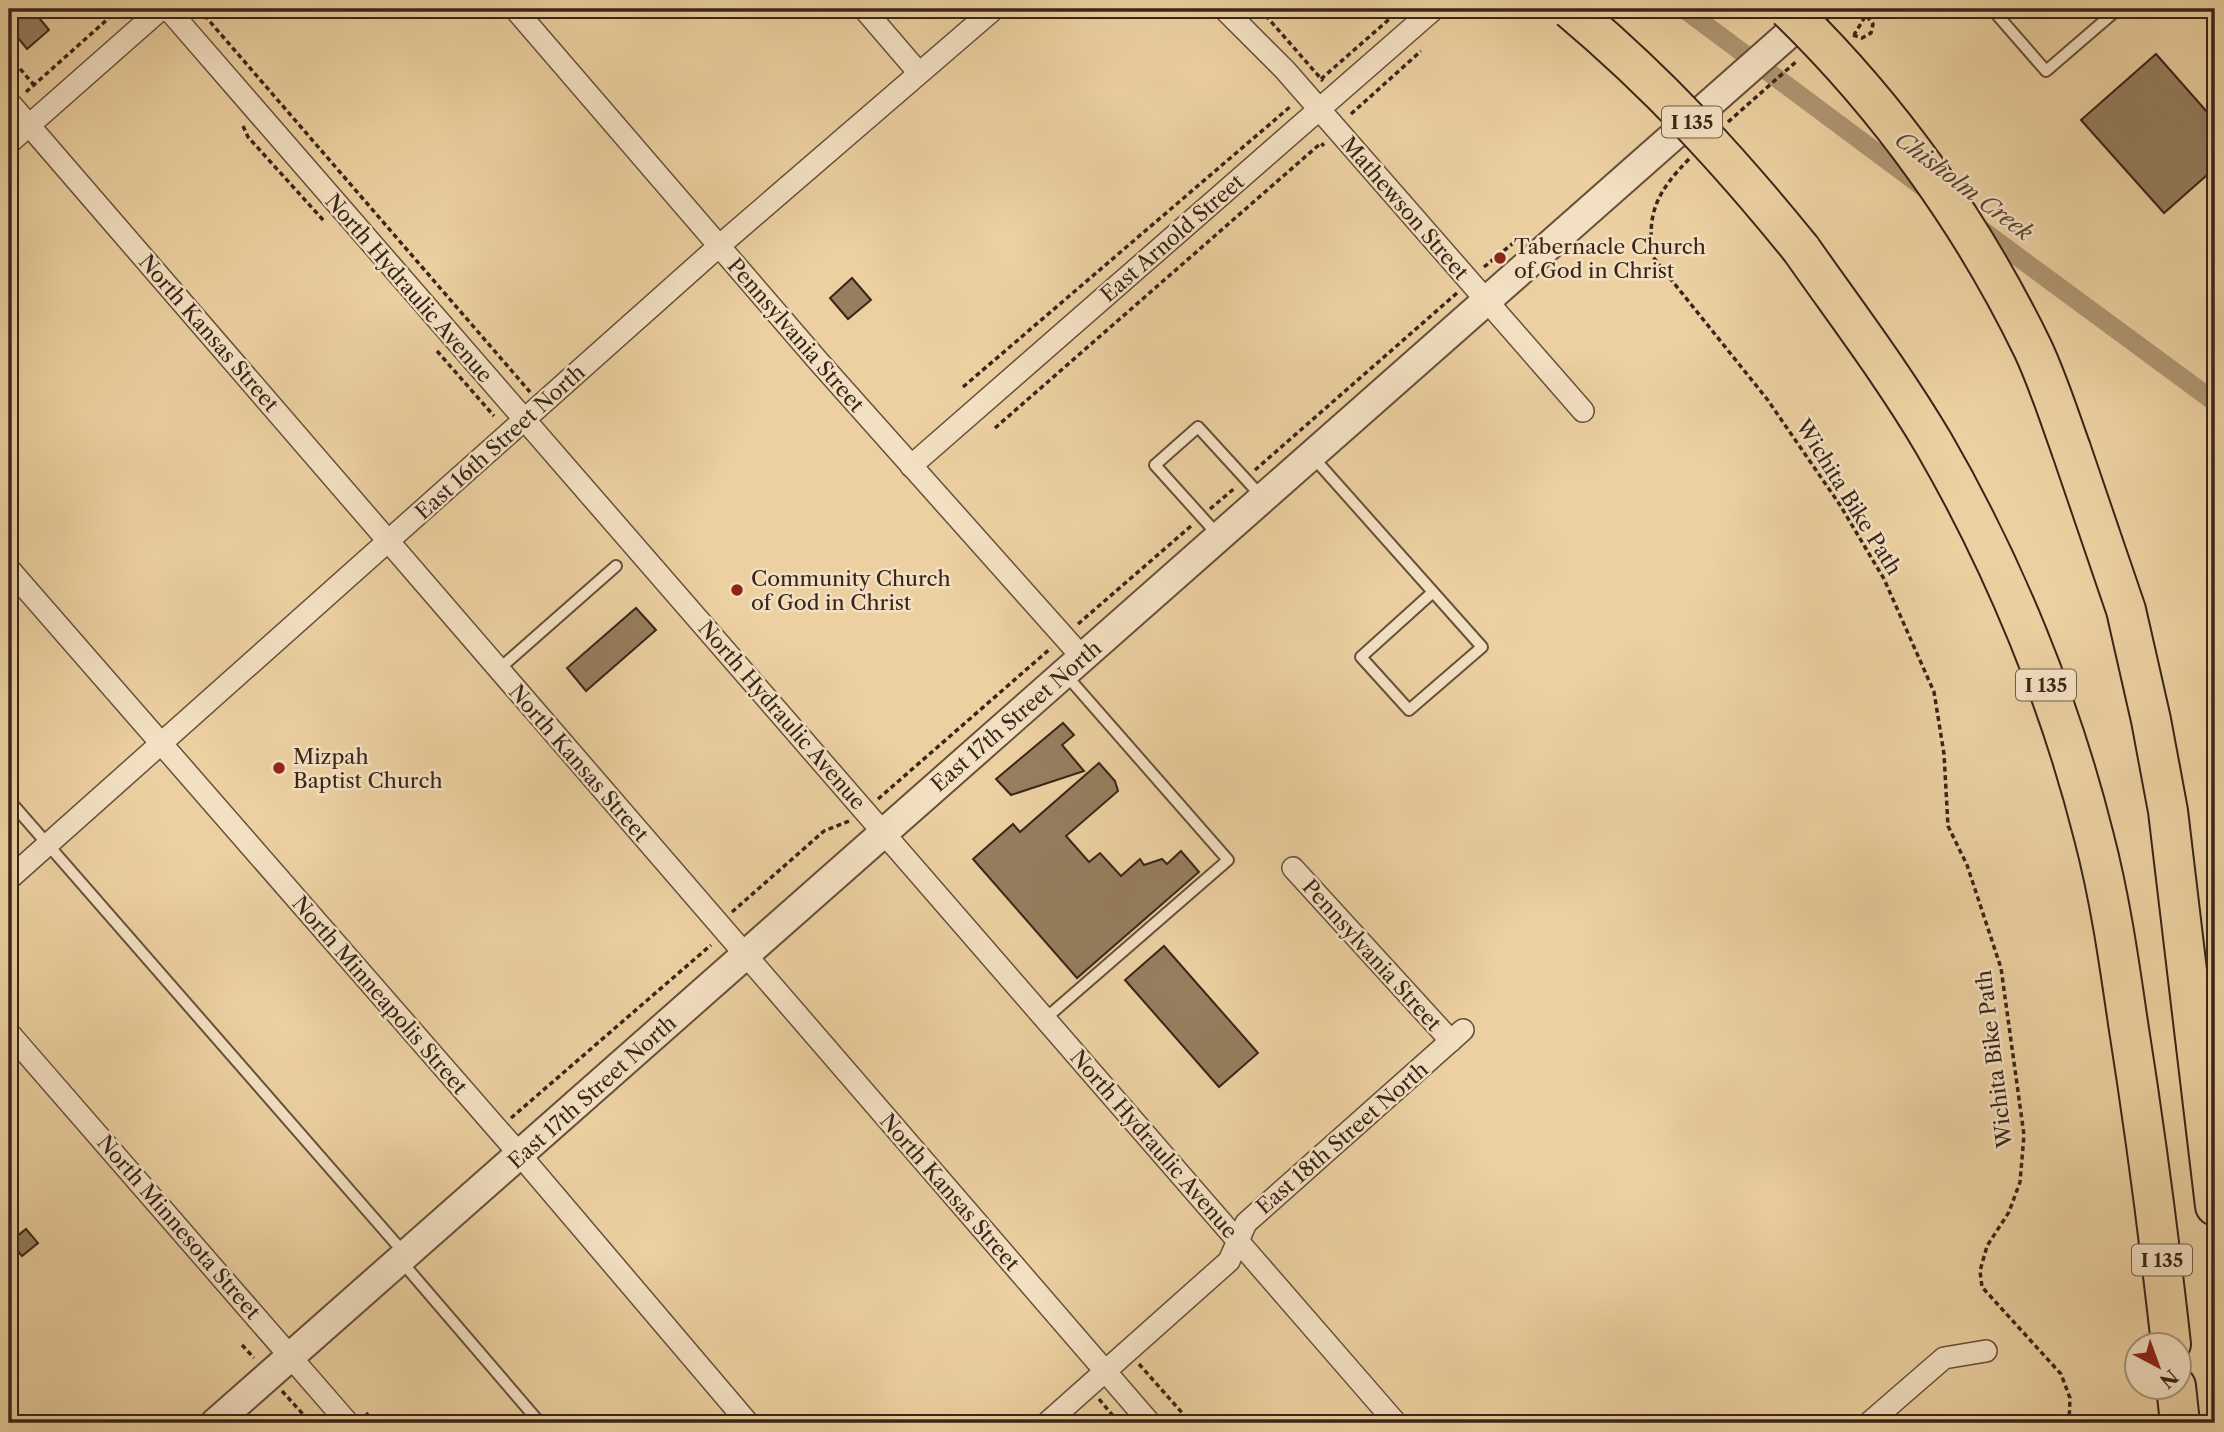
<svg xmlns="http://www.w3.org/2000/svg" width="2224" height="1432" viewBox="0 0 2224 1432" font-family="'Libre Caslon Text',serif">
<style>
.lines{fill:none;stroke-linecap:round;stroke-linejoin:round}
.canal{stroke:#af9672;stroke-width:19}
.building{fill:#967e5f;stroke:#392518;stroke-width:2}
.service-casing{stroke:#66503a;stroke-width:14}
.minor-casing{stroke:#66503a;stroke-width:24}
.tertiary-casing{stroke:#66503a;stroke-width:32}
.motorway-casing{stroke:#392518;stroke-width:42}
.path{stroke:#392518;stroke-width:3.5;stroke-dasharray:5 3.5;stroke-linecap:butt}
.service{stroke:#f3e0c2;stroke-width:10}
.minor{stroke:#f3e0c2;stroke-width:21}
.tertiary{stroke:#f3e0c2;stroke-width:28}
.motorway{stroke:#ecd0a1;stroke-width:38}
.motorway-bridge-casing{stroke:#392518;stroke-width:42;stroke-linecap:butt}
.motorway-bridge{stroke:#ecd0a1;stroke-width:38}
.poi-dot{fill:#8f2418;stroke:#f3e0c2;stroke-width:2.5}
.labels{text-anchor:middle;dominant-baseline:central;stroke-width:5;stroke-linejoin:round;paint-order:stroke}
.shield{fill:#f3e0c2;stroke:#715d4b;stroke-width:2}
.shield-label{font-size:19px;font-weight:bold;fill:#392518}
.street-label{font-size:21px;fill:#392518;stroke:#f3e0c2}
.poi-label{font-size:21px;fill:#392518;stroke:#f3e0c2;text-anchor:start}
.water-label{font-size:23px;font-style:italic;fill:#5c4733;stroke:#f3e0c2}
</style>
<rect width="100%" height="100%" fill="#ecd0a1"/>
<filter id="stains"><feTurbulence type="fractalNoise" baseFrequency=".00286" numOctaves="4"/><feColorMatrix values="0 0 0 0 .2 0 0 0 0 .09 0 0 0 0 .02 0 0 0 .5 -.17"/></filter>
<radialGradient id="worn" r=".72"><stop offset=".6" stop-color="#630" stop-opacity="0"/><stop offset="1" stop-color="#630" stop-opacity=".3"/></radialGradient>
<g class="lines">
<g class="canal">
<path d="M1684 9 1927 190"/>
<path d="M1976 226 2215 402"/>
</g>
</g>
<g class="building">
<path d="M9 9H32L49 30 27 49 9 27Z"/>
<path d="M2156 54 2215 121V168L2164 213 2081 120Z"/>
<path d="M852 278 871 300 848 319 830 298Z"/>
<path d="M636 608 656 630 586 691 567 668Z"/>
<path d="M1063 723 1074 735 1062 745 1084 771 1011 795 996 779Z"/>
<path d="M1099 763 1115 781 1118 791 1066 836 1089 862 1100 853 1121 876 1140 859 1144 865 1162 859 1167 864 1181 851 1199 872 1077 978 973 859 1013 824 1020 832Z"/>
<path d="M1164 946 1258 1053 1219 1087 1125 980Z"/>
<path d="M26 1229 38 1243 22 1256 10 1242Z"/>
</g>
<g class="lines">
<g class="service-casing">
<g id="service">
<path d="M1992 9 2046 71 2118 9"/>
<path d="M1312 456 1482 647 1409 710 1361 657 1433 592"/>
<path d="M1218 535 1155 465 1198 427 1262 497"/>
<path d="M499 669 616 566"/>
<path d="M9 800 405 1254"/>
<path d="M1046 1018 1228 860 1066 675"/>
<path d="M401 1261 540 1423"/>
</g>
</g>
<g class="minor-casing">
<g id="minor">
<path d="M168 9 1396 1423"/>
<path d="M515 9 819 362 1082 657"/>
<path d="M864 9 919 73"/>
<path d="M1224 9 1285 70 1583 411"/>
<path d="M9 102 1150 1423"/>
<path d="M9 143 161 9"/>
<path d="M911 466 1434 9"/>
<path d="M9 569 521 1156 748 1423"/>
<path d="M1293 868 1451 1041"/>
<path d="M9 879 719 246 994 9"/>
<path d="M9 1033 348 1423"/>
<path d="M1047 1423 1229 1261 1246 1223 1463 1030"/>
<path d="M1869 1423 1944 1358 1986 1351"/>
</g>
</g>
<g class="tertiary-casing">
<path id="tertiary" d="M215 1423 1817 9"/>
</g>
<g class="motorway-casing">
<g id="motorway">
<path d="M1801 249C1846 313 1894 376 1934 444 2004 565 2060 701 2094 837 2110 898 2119 961 2128 1023 2145 1130 2159 1237 2171 1344"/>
<path d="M2071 449 2126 610 2151 720 2168 811 2215 1206"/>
<path d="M2176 1386 2180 1423"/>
</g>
</g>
<g class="path">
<path d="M199 9 530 392"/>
<path d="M1260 9 1323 81"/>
<path d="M1853 35 1862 38 1871 33 1873 24 1866 15 1854 35"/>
<path d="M9 56 34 85"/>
<path d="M1321 79 1394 15"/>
<path d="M26 92 119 9"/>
<path d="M1351 114 1421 51"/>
<path d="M1728 122 1798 60"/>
<path d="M243 126 248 137 324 221"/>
<path d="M1689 159C1658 191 1646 212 1653 257L1767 399 1840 505 1884 579 1934 692 1944 754 1948 826 1967 865 2001 968 2024 1135 2020 1182 2009 1212 1987 1246 1980 1271 1982 1287 2061 1374 2070 1398 2069 1423"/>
<path d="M1484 267 1517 240"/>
<path d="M437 351 494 416"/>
<path d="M963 387 1291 106"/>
<path d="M995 428 1321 143 1324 146"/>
<path d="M1255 470 1457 293"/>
<path d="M1210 509 1236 487"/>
<path d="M1078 624 1191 526"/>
<path d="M878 799 1051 648"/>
<path d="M732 912 824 831 849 821"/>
<path d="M511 1118 711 945"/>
<path d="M242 1345 254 1358"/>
<path d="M1139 1364 1191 1423"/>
<path d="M282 1391 311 1423"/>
<path d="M1099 1399 1119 1423"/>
<path d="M366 1413 375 1423"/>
</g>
<use href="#service" class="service"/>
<use href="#minor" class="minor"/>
<use href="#tertiary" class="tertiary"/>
<use href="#motorway" class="motorway"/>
<g class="motorway-bridge-casing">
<g id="motorway-bridge">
<path d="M1570 9C1659 84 1728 159 1801 249"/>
<path d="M1788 9C1888 106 1972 223 2033 349 2048 381 2059 416 2071 449"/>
</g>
</g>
<use href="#motorway-bridge" class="motorway-bridge"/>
</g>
<g class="poi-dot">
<circle cx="1500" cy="258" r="7"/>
<circle cx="737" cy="590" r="7"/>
<circle cx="279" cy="768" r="7"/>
</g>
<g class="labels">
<g class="shield">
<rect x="1662" y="106.5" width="60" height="31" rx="5"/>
<rect x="2016" y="669.5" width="60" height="31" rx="5"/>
<rect x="2132" y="1244.5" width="60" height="31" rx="5"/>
</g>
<g class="shield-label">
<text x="1692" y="122">I 135</text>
<text x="2046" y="685">I 135</text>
<text x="2162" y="1260">I 135</text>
</g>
<g class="street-label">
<text transform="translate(1405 208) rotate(49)">Mathewson Street</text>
<text transform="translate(1172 238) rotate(-41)">East Arnold Street</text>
<text transform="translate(409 288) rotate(49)">North Hydraulic Avenue</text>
<text transform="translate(209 333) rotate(49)">North Kansas Street</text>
<text transform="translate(796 335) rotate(49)">Pennsylvania Street</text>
<text transform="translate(500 442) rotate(-42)">East 16th Street North</text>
<text transform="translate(1849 497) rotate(58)">Wichita Bike Path</text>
<text transform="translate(782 715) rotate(49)">North Hydraulic Avenue</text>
<text transform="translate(1016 716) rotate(-41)">East 17th Street North</text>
<text transform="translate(579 763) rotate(49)">North Kansas Street</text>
<text transform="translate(1372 955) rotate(48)">Pennsylvania Street</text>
<text transform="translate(380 995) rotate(49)">North Minneapolis Street</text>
<text transform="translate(1994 1059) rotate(-97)">Wichita Bike Path</text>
<text transform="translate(592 1092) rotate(-42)">East 17th Street North</text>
<text transform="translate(1342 1138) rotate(-41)">East 18th Street North</text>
<text transform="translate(1154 1144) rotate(49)">North Hydraulic Avenue</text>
<text transform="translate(950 1192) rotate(49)">North Kansas Street</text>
<text transform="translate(179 1227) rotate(49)">North Minnesota Street</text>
</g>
<g class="poi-label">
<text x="1514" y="246">Tabernacle Church<tspan x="1514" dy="24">of God in Christ</tspan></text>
<text x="751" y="578">Community Church<tspan x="751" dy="24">of God in Christ</tspan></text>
<text x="293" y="756">Mizpah<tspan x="293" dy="24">Baptist Church</tspan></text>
</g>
<g class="water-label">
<text transform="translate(1964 186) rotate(37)">Chisholm Creek</text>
</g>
</g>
<rect width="2224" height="1432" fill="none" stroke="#ecd0a1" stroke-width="35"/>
<rect x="10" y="10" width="2203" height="1411" fill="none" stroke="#392518" stroke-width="3.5"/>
<rect x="18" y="18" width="2189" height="1397" fill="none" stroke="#392518" stroke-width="2"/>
<g transform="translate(2158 1366) rotate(139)"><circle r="33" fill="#f3e0c2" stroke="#a9957e" stroke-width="2"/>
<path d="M0-5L12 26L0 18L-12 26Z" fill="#8f2418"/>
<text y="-10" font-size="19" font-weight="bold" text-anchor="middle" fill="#392518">N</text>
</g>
<rect width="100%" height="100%" filter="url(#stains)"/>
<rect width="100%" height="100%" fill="url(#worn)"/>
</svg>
